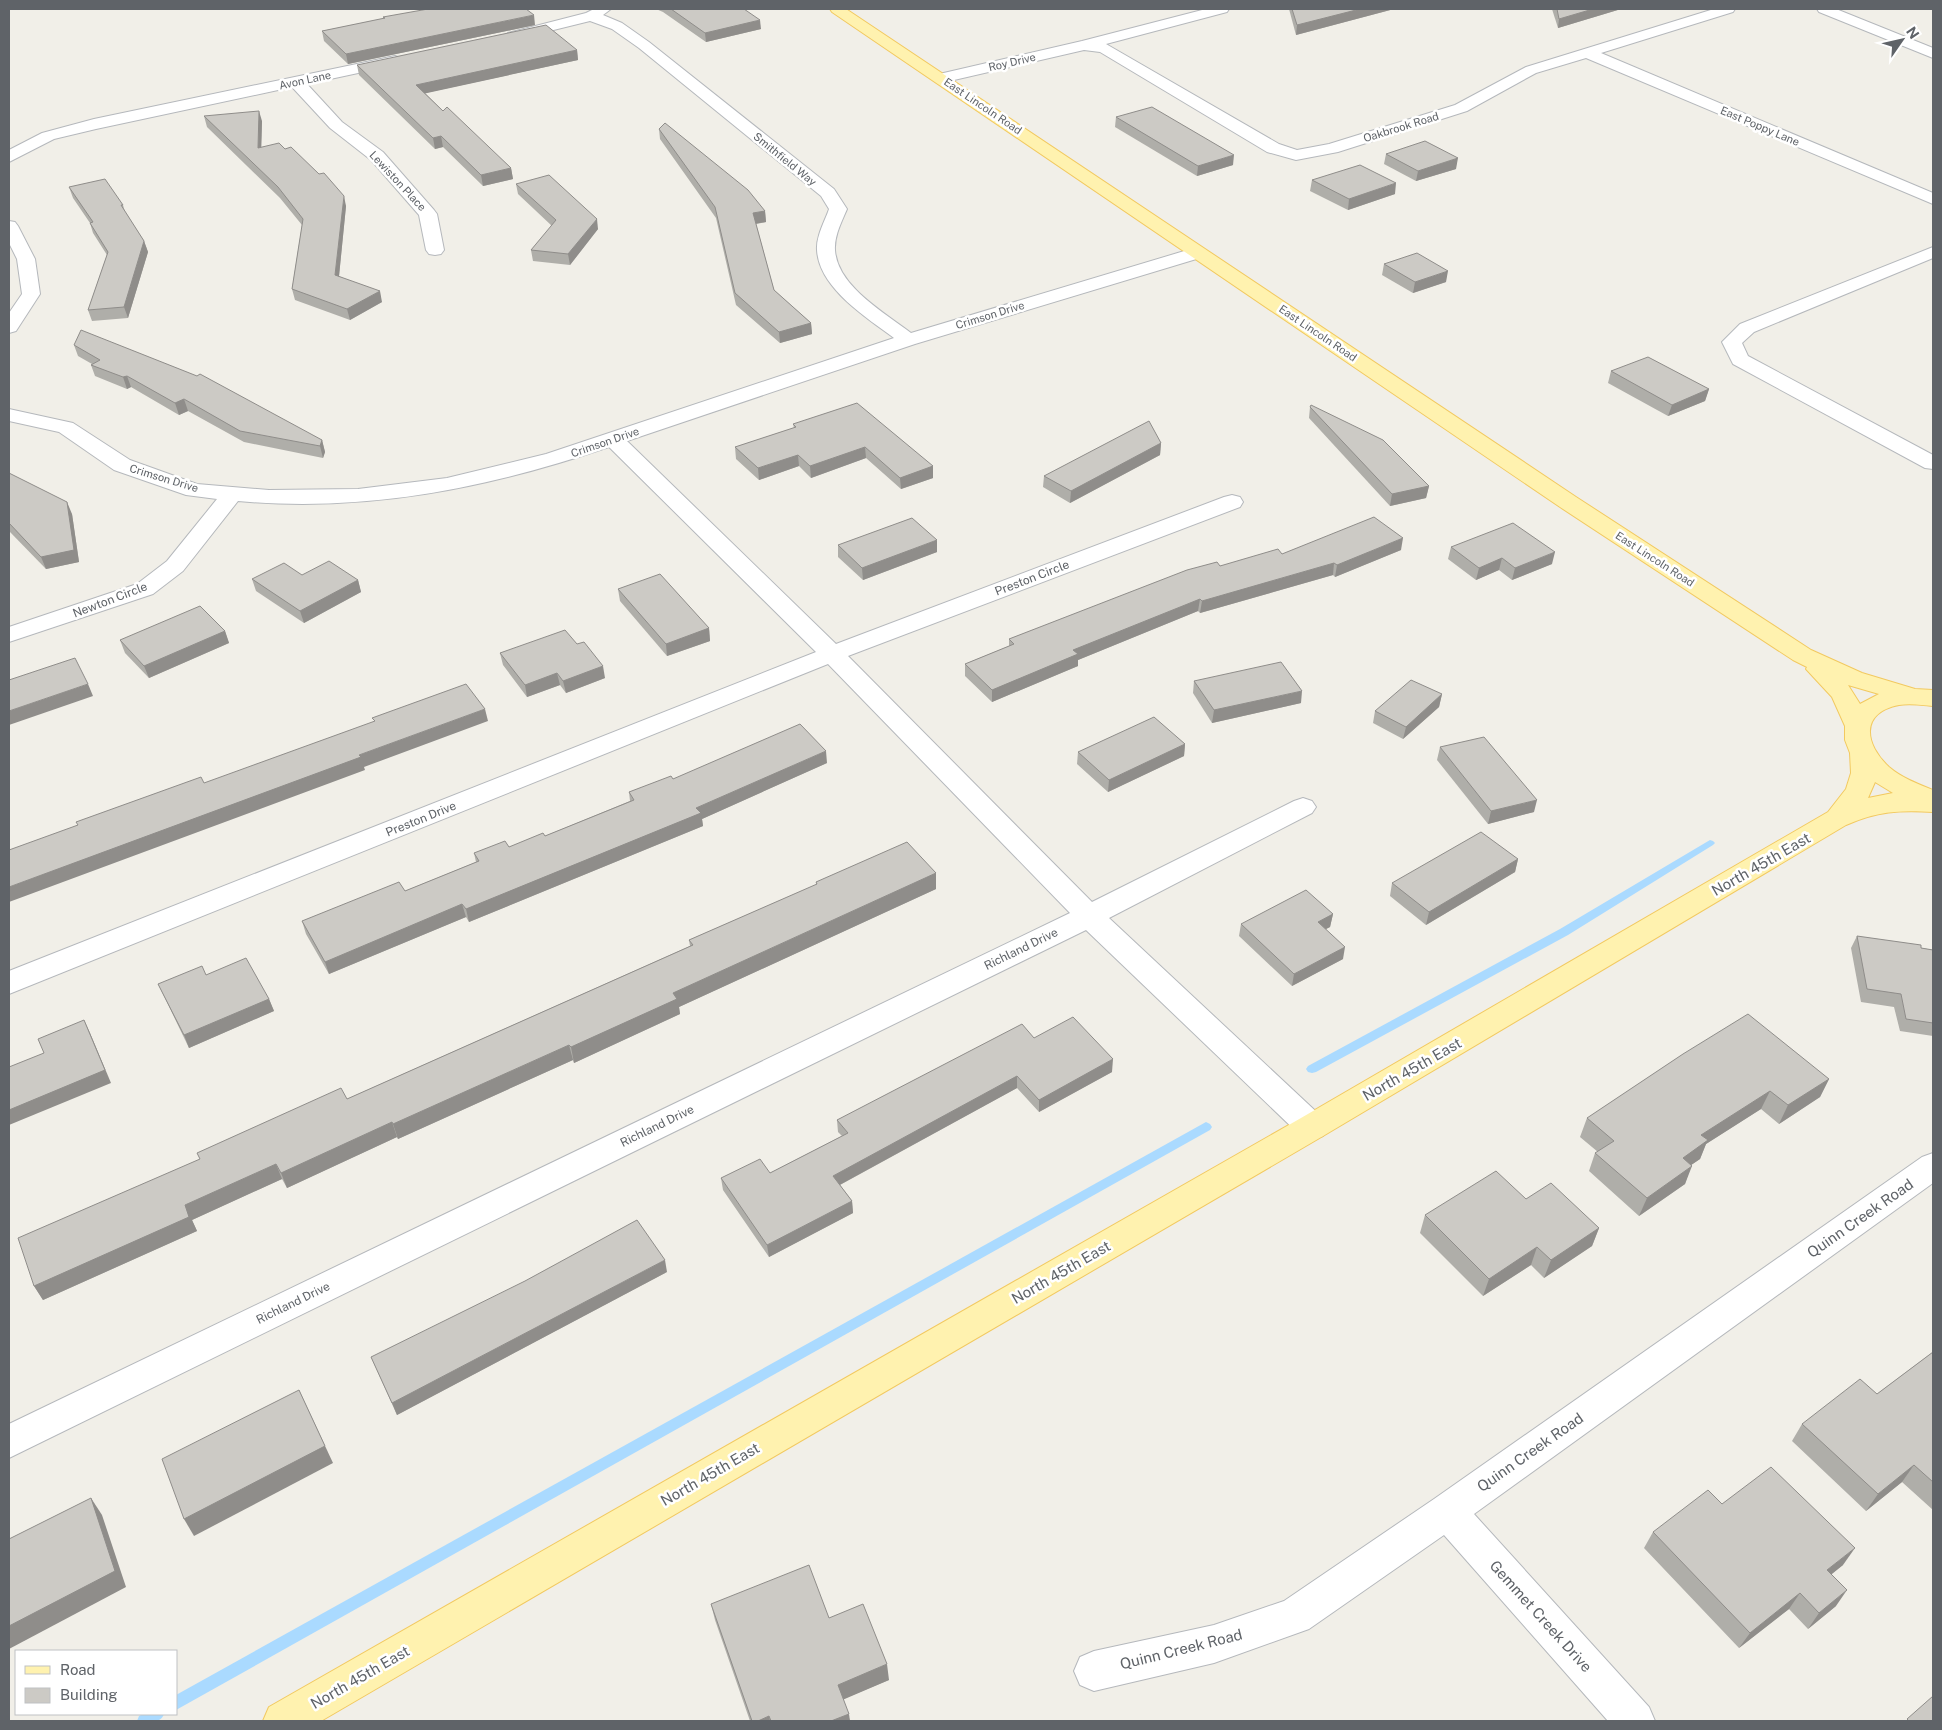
<svg xmlns="http://www.w3.org/2000/svg" width="1942" height="1730" viewBox="0 0 1942 1730" font-family="'Public Sans',sans-serif">
<style>
.lines{fill:none;stroke-linecap:round;stroke-linejoin:round}
.stream{fill:#aadaff;fill-rule:evenodd}
.minor-casing{stroke:#b5b8bc;stroke-width:2}
.major-casing{stroke:#f2c960;stroke-width:2}
.minor{fill:#fff;fill-rule:evenodd}
.major{fill:#fff2af;fill-rule:evenodd}
.wall{fill:#afaea9}
.shaded-wall{fill:#8f8d8a}
.building{fill:#cccac5;stroke:#8f8d8a}
.labels{text-anchor:middle;dominant-baseline:central;stroke-width:5;stroke-linejoin:round;paint-order:stroke}
.far-street-label{font-size:11px;fill:#5f6368;stroke:#fff}
.street-label{font-size:12px;fill:#5f6368;stroke:#fff}
.near-street-label{font-size:15px;fill:#5f6368;stroke:#fff}
</style>
<rect width="100%" height="100%" fill="#f1efe8"/>
<g class="lines">
<g class="stream">
<path d="M1710 840 1713 841 1715 843 1713 845 1568 935 1316 1072 1312 1073 1308 1072 1306 1069 1308 1066 1560 929Z"/>
<path d="M1206 1122 1210 1124 1212 1127 1210 1130 176 1710V1695Z"/>
<path d="M143 1714H164C160 1725 147 1721 137 1721L139 1716Z"/>
</g>
<g class="minor-casing">
<g id="minor">
<path d="M594 9H611L603 15 622 23 649 42 834 189 847 209C842 221 834 236 835 250 837 286 885 313 911 333L1191 249 1197 248 1203 249 1206 253 1203 257 915 344 627 441 836 644 1224 497 1232 495 1240 497 1243 502 1240 507 848 656 1092 902 1294 801 1303 798 1312 801 1316 807 1312 813 1109 918 1323 1118 1328 1127 1323 1136 1312 1139 1301 1136 1086 930 9 1458V1424L1070 913 828 664 9 994V971L816 652 609 447C489 488 365 513 238 501L183 571 153 594 9 642V627L137 584 167 561 217 499 186 495 114 470 59 432 9 421V409L73 423 130 460 197 484 269 490 358 489 447 478 546 454 894 338C866 317 819 288 817 250 816 236 825 221 829 209L821 196 639 48 612 29 590 21 513 40 508 39 506 36 508 33 586 13Z"/>
<path d="M1206 9H1229L1227 12 1106 44 1279 144 1297 150 1329 144 1455 105 1526 67 1714 9H1735L1733 12 1601 53 1933 193V204L1586 58 1536 73 1467 111 1338 152 1296 160 1267 152 1100 52 1084 50 941 83 935 81 933 78 935 75 1082 41Z"/>
<path d="M1817 9H1836L1933 48V58L1819 12Z"/>
<path d="M395 56 400 58 403 61 400 64 307 84 342 122 383 152 434 210 437 214 444 250 441 254 435 255 429 254 426 250 419 215 371 160 330 128 292 87 96 129 54 139 9 162V150L42 133 94 119Z"/>
<path d="M9 221 15 222 18 226 35 259 40 294 16 331 9 333V313L22 294 17 259 9 243Z"/>
<path d="M1933 247V258L1754 332 1742 343 1748 356 1933 455V469L1925 468 1733 364 1722 342 1740 324Z"/>
<path d="M1933 1153V1183L1474 1514 1649 1707 1655 1721H1608L1444 1535 1309 1629 1214 1663 1094 1691 1080 1685 1074 1671 1080 1657 1094 1651 1214 1625 1284 1601 1434 1499 1922 1157Z"/>
</g>
</g>
<g class="major-casing">
<path id="major" d="M830 9H846L1576 497 1811 650 1862 673 1915 689 1933 690V706C1922 705 1910 703 1899 705 1859 713 1865 745 1889 767 1902 778 1918 784 1933 790V812C1900 810 1877 811 1846 825L1323 1136 321 1721H263L269 1707 1301 1118 1828 812 1846 789 1851 773 1850 753 1845 740V726L1832 697 1806 669 1807 667 1793 660 1560 507 832 12ZM1848 685 1879 694 1860 704ZM1875 782 1893 793 1868 798Z"/>
</g>
<use href="#minor" class="minor"/>
<use href="#major" class="major"/>
</g>
<g class="wall">
<path d="M656 9H744L761 29 706 42 663 12Z"/>
<path d="M1289 9H1394L1296 35Z"/>
<path d="M1552 9H1621L1558 28Z"/>
<path d="M383 17 535 25 348 64 324 41 322 31 383 19Z"/>
<path d="M577 50 578 60 425 93 443 111 511 168 513 179 483 186 443 147 435 149 359 75 357 65Z"/>
<path d="M204 116 262 121 261 147 346 206 339 276 382 302 350 320 295 300 292 289 302 225 280 198 207 127Z"/>
<path d="M1116 117 1233 165 1197 176 1115 127Z"/>
<path d="M659 129 765 211 766 222 756 224 774 290 811 323 812 334 780 343 736 305 716 218 660 139Z"/>
<path d="M1386 154 1456 169 1416 181 1384 164Z"/>
<path d="M1312 180 1395 194 1348 210 1310 191Z"/>
<path d="M516 184 598 229 570 265 533 261 531 250 552 226 518 194Z"/>
<path d="M69 187 123 205 125 212 144 241 148 252 128 318 92 321 88 310 107 255 93 233 90 223 73 198Z"/>
<path d="M1384 264 1446 282 1413 293 1382 275Z"/>
<path d="M74 345 322 440 325 452 323 458 244 442 188 411 179 415 131 387 127 389 95 376 91 365 92 364 78 356Z"/>
<path d="M1611 371 1709 389 1705 401 1668 416 1608 383Z"/>
<path d="M1310 407 1429 486 1426 498 1390 506 1309 418Z"/>
<path d="M793 424 933 466V478L901 489 866 458 811 478 799 466 759 480 736 459 735 447 794 428Z"/>
<path d="M1161 443 1160 455 1070 503 1043 487 1044 476Z"/>
<path d="M9 473 72 514 79 562 46 569 10 532 9 528Z"/>
<path d="M838 545 937 552 863 580 838 557Z"/>
<path d="M1451 547 1552 564 1512 580 1499 570 1476 580 1448 559Z"/>
<path d="M1401 550 1335 577 1333 575 1200 613 1198 611 1078 660V666L992 702 965 676V664L1009 646V639L1220 566 1282 554Z"/>
<path d="M252 579 358 580 361 592 304 623 256 591Z"/>
<path d="M618 589 709 628 710 641 667 656 620 601Z"/>
<path d="M225 631 229 643 149 678 125 653 120 640Z"/>
<path d="M577 644 605 678 566 693 560 685 527 697 503 665 500 653Z"/>
<path d="M1194 681 1301 703 1212 723 1193 693Z"/>
<path d="M1442 694 1439 707 1403 739 1373 723 1375 711Z"/>
<path d="M1185 744 1184 756 1108 792 1077 764 1078 752Z"/>
<path d="M1440 747 1534 812 1488 824 1437 760Z"/>
<path d="M827 763 702 819 703 826 469 922 466 917 329 974 306 934 302 921 405 891 476 862 474 853 509 847 545 836 630 801 629 792 673 779Z"/>
<path d="M1518 859 1515 872 1426 925 1390 896 1392 883Z"/>
<path d="M936 873V889L679 1007 680 1014 574 1063 573 1060 398 1139 397 1137 287 1188 282 1179 192 1220 197 1231 43 1300 34 1286 347 1099 690 946 689 940 816 885V882Z"/>
<path d="M1333 914 1330 927 1326 929 1343 959 1292 986 1239 936 1241 924Z"/>
<path d="M1857 936 1933 950V1036L1900 1031 1894 1007 1861 1002 1851 948Z"/>
<path d="M206 975 269 999 274 1011 189 1048 158 984Z"/>
<path d="M1034 1038 1112 1072 1039 1112 1017 1088 840 1185 852 1201 853 1213 769 1257 723 1190 721 1178 770 1173 842 1136 838 1132 837 1120Z"/>
<path d="M1829 1079 1820 1097 1779 1124 1761 1109 1706 1144 1700 1159 1691 1165 1685 1184 1639 1216 1589 1171 1595 1153 1598 1152 1580 1137 1587 1118Z"/>
<path d="M1526 1199 1599 1228 1592 1246 1544 1278 1531 1265 1483 1296 1420 1233 1425 1215Z"/>
<path d="M667 1272 397 1415 371 1357Z"/>
<path d="M1933 1352V1510L1902 1482 1866 1511 1792 1441 1802 1424 1877 1394Z"/>
<path d="M1722 1504 1843 1565 1831 1574 1836 1606 1808 1629 1789 1609 1739 1648 1644 1548 1653 1532Z"/>
<path d="M711 1604 829 1618 889 1680 843 1699 850 1721H750L715 1620Z"/>
</g>
<g class="shaded-wall">
<path d="M1360 9H1394L1296 35 1297 25Z"/>
<path d="M1593 9H1621L1558 28 1559 19Z"/>
<path d="M534 15 535 25 348 64 346 54Z"/>
<path d="M760 20 761 29 706 42 705 33Z"/>
<path d="M577 50 578 60 418 95 416 85Z"/>
<path d="M259 111 262 121 261 158 258 148Z"/>
<path d="M441 136 443 147 435 149 433 138Z"/>
<path d="M1234 155 1233 165 1197 176 1198 166Z"/>
<path d="M1458 158 1456 169 1416 181 1418 171Z"/>
<path d="M511 168 513 179 483 186 481 175Z"/>
<path d="M1396 183 1395 194 1348 210 1349 199Z"/>
<path d="M344 196 346 206 338 286 335 275Z"/>
<path d="M765 211 766 222 754 224 753 213Z"/>
<path d="M597 219 598 229 570 265 568 254Z"/>
<path d="M144 241 148 252 128 318 124 307Z"/>
<path d="M1448 271 1446 282 1413 293 1415 282Z"/>
<path d="M380 291 382 302 350 320 347 309Z"/>
<path d="M811 323 812 334 780 343 779 332Z"/>
<path d="M127 376 131 387 127 389 123 377Z"/>
<path d="M1709 389 1705 401 1668 416 1672 405Z"/>
<path d="M184 399 188 411 179 415 175 403Z"/>
<path d="M322 440 325 452 323 458 320 446Z"/>
<path d="M1161 443 1160 455 1070 503 1071 491Z"/>
<path d="M865 447 866 458 811 478 810 466Z"/>
<path d="M798 455 799 466 759 480 758 468Z"/>
<path d="M933 466V478L901 489 900 478Z"/>
<path d="M1429 486 1426 498 1390 506 1392 494Z"/>
<path d="M67 502 72 514 79 562 46 569 41 557Z"/>
<path d="M1403 538 1401 550 1335 577 1337 565Z"/>
<path d="M937 540V552L863 580 862 568Z"/>
<path d="M1555 552 1552 564 1512 580 1515 568Z"/>
<path d="M1502 558 1499 570 1476 580 1479 568Z"/>
<path d="M1334 563 1333 575 1200 613 1202 601Z"/>
<path d="M358 580 361 592 304 623 300 611Z"/>
<path d="M1200 599 1198 611 1078 660V666L992 702V690L1073 650Z"/>
<path d="M709 628 710 641 667 656 666 644Z"/>
<path d="M225 631 229 643 149 678 144 666Z"/>
<path d="M603 666 605 678 566 693 563 681Z"/>
<path d="M557 673 560 685 527 697 525 685Z"/>
<path d="M88 684 93 696 9 725V711Z"/>
<path d="M1302 691 1301 703 1212 723 1214 710Z"/>
<path d="M1442 694 1439 707 1403 739 1406 727Z"/>
<path d="M485 709 488 721 364 767 365 770 9 902V887L359 755Z"/>
<path d="M1185 744 1184 756 1108 792 1109 780Z"/>
<path d="M826 751 827 763 702 819 703 826 469 922 466 909Z"/>
<path d="M1537 800 1534 812 1488 824 1491 811Z"/>
<path d="M1518 859 1515 872 1426 925 1429 912Z"/>
<path d="M936 873V889L679 1007 680 1014 574 1063 571 1047 673 993Z"/>
<path d="M462 904 466 917 329 974 325 962Z"/>
<path d="M1333 914 1330 927 1316 934 1318 922Z"/>
<path d="M1345 947 1343 959 1292 986 1294 974Z"/>
<path d="M269 999 274 1011 189 1048 184 1035Z"/>
<path d="M84 1020 90 1033 111 1083 9 1125V1110Z"/>
<path d="M569 1045 573 1060 398 1139 393 1124Z"/>
<path d="M1113 1059 1112 1072 1039 1112V1100Z"/>
<path d="M1017 1076V1088L834 1188 833 1176Z"/>
<path d="M1829 1079 1820 1097 1779 1124 1788 1105Z"/>
<path d="M1770 1091 1761 1109 1706 1144 1700 1159 1675 1176 1683 1158 1701 1135Z"/>
<path d="M392 1122 397 1137 287 1188 281 1173Z"/>
<path d="M276 1164 282 1179 192 1220 197 1231 43 1300 34 1286 185 1205Z"/>
<path d="M1692 1166 1685 1184 1639 1216 1647 1198Z"/>
<path d="M852 1201 853 1213 769 1257 767 1245Z"/>
<path d="M1599 1228 1592 1246 1544 1278 1551 1260Z"/>
<path d="M1537 1247 1531 1265 1483 1296 1489 1279Z"/>
<path d="M665 1260 667 1272 397 1415 392 1403Z"/>
<path d="M299 1390 333 1463 194 1536 184 1519Z"/>
<path d="M1914 1465 1902 1482 1866 1511 1878 1494Z"/>
<path d="M91 1498 102 1515 126 1587 9 1649V1626Z"/>
<path d="M1855 1548 1843 1565 1816 1587 1827 1570Z"/>
<path d="M1847 1590 1836 1606 1808 1629 1819 1613Z"/>
<path d="M1800 1593 1789 1609 1739 1648 1750 1633Z"/>
<path d="M887 1664 889 1680 840 1701 838 1685Z"/>
<path d="M849 1714 850 1721H831Z"/>
<path d="M769 1716 770 1721H758Z"/>
</g>
<g class="building">
<path d="M428 9H526L534 15 346 54 322 31 385 18 383 17Z"/>
<path d="M671 9H744L760 20 705 33Z"/>
<path d="M1292 9H1360L1297 25Z"/>
<path d="M1557 9H1593L1559 19Z"/>
<path d="M546 25 577 50 416 85 443 111 447 107 511 168 481 175 441 136 433 138 357 65Z"/>
<path d="M1152 107 1234 155 1198 166 1116 117Z"/>
<path d="M259 111 258 148 279 143 285 149 291 147 319 174 324 173 344 196 335 275 380 291 347 309 292 289 303 219 278 187 204 116Z"/>
<path d="M665 123 748 190 765 211 753 213 774 290 811 323 779 332 735 293 715 207 659 129Z"/>
<path d="M1425 141 1458 158 1418 171 1386 154Z"/>
<path d="M1360 165 1396 183 1349 199 1312 180Z"/>
<path d="M549 175 597 219 568 254 531 250 556 220 516 184Z"/>
<path d="M105 179 123 205H121L144 241 124 307 88 310 108 252 90 223 93 222 69 187Z"/>
<path d="M1417 253 1448 271 1415 282 1384 264Z"/>
<path d="M81 330 197 376 200 374 322 440 320 446 240 431 184 399 175 403 127 376 123 377 91 365 100 360 74 345Z"/>
<path d="M1648 357 1709 389 1672 405 1611 371Z"/>
<path d="M857 403 933 466 900 478 865 447 810 466 798 455 758 468 735 447 796 427 793 424Z"/>
<path d="M1311 405 1383 440 1429 486 1392 494 1310 407Z"/>
<path d="M1149 421 1161 443 1071 491 1044 476Z"/>
<path d="M9 473 67 502 74 550 41 557 9 523Z"/>
<path d="M1374 517 1403 538 1337 565 1334 563 1202 601 1200 599 1073 650 1078 654 992 690 965 664 1014 644 1009 639 1187 570 1217 562 1220 566 1278 549 1282 554Z"/>
<path d="M912 518 937 540 862 568 838 545Z"/>
<path d="M1513 523 1555 552 1515 568 1502 558 1479 568 1451 547Z"/>
<path d="M329 561 358 580 300 611 252 579 284 563 302 575Z"/>
<path d="M660 574 709 628 666 644 618 589Z"/>
<path d="M200 606 225 631 144 666 120 640Z"/>
<path d="M565 630 577 644 584 642 603 666 563 681 557 673 525 685 500 653Z"/>
<path d="M75 658 88 684 9 711V680Z"/>
<path d="M1281 662 1302 691 1214 710 1194 681Z"/>
<path d="M1411 680 1442 694 1406 727 1375 711Z"/>
<path d="M466 684 485 709 359 755 361 757 9 887V850L78 825 76 822 201 777 204 783 375 721 372 718Z"/>
<path d="M1154 717 1185 744 1109 780 1078 752Z"/>
<path d="M800 724 826 751 696 808 701 813 466 909 462 904 325 962 302 921 399 882 405 891 479 861 474 853 505 841 509 847 543 833 545 836 634 800 629 792 671 776 673 779Z"/>
<path d="M1484 737 1537 800 1491 811 1440 747Z"/>
<path d="M1481 832 1518 859 1429 912 1392 883Z"/>
<path d="M907 842 936 873 673 993 677 999 571 1047 569 1045 393 1124 392 1122 281 1173 276 1164 185 1205 189 1217 34 1286 18 1238 200 1159 197 1153 341 1088 347 1099 693 945 689 940 817 884 816 882Z"/>
<path d="M1306 890 1333 914 1318 922 1345 947 1294 974 1241 924Z"/>
<path d="M1857 936 1921 945V948L1933 950V1023L1906 1019 1901 994 1867 989Z"/>
<path d="M246 958 269 999 184 1035 158 984 202 966 206 975Z"/>
<path d="M1748 1014 1829 1079 1788 1105 1770 1091 1701 1135 1708 1140 1683 1158 1692 1166 1647 1198 1595 1153 1614 1141 1587 1118 1683 1054Z"/>
<path d="M1073 1017 1113 1059 1039 1100 1017 1076 833 1176 852 1201 767 1245 721 1178 760 1159 770 1173 848 1133 837 1120 1022 1024 1034 1038Z"/>
<path d="M84 1020 105 1070 9 1110V1067L44 1053 38 1039Z"/>
<path d="M1496 1171 1526 1199 1551 1183 1599 1228 1551 1260 1537 1247 1489 1279 1425 1215Z"/>
<path d="M637 1220 665 1260 392 1403 371 1357 525 1281Z"/>
<path d="M1933 1352V1482L1914 1465 1878 1494 1802 1424 1860 1379 1877 1394Z"/>
<path d="M299 1390 325 1446 184 1519 162 1459Z"/>
<path d="M1771 1467 1855 1548 1827 1570 1847 1590 1819 1613 1800 1593 1750 1633 1653 1532 1708 1490 1722 1504Z"/>
<path d="M91 1498 115 1571 9 1626V1539Z"/>
<path d="M809 1565 829 1618 863 1604 887 1664 838 1685 849 1714 831 1721H771L769 1716 758 1721H752L711 1604Z"/>
<path d="M1933 1696V1721H1909L1907 1719Z"/>
</g>
<g class="labels">
<g class="far-street-label">
<text transform="translate(1012 62) rotate(-13)">Roy Drive</text>
<text transform="translate(305 80) rotate(-12)">Avon Lane</text>
<text transform="translate(983 106) rotate(34)">East Lincoln Road</text>
<text transform="translate(1760 126) rotate(23)">East Poppy Lane</text>
<text transform="translate(1401 127) rotate(-17)">Oakbrook Road</text>
<text transform="translate(785 159) rotate(39)">Smithfield Way</text>
<text transform="translate(398 181) rotate(47)">Lewiston Place</text>
<text transform="translate(990 315) rotate(-17)">Crimson Drive</text>
<text transform="translate(1318 333) rotate(34)">East Lincoln Road</text>
<text transform="translate(605 442) rotate(-19)">Crimson Drive</text>
<text transform="translate(164 478) rotate(17)">Crimson Drive</text>
<text transform="translate(1655 559) rotate(33)">East Lincoln Road</text>
</g>
<g class="street-label">
<text transform="translate(1032 578) rotate(-21)">Preston Circle</text>
<text transform="translate(110 600) rotate(-21)">Newton Circle</text>
<text transform="translate(421 819) rotate(-22)">Preston Drive</text>
<text transform="translate(1021 949) rotate(-26)">Richland Drive</text>
<text transform="translate(657 1126) rotate(-26)">Richland Drive</text>
<text transform="translate(293 1303) rotate(-26)">Richland Drive</text>
</g>
<g class="near-street-label">
<text transform="translate(1761 864) rotate(-30)">North 45th East</text>
<text transform="translate(1412 1069) rotate(-30)">North 45th East</text>
<text transform="translate(1860 1218) rotate(-35)">Quinn Creek Road</text>
<text transform="translate(1061 1272) rotate(-30)">North 45th East</text>
<text transform="translate(1530 1452) rotate(-35)">Quinn Creek Road</text>
<text transform="translate(710 1474) rotate(-30)">North 45th East</text>
<text transform="translate(1541 1616) rotate(48)">Gemmet Creek Drive</text>
<text transform="translate(1181 1649) rotate(-14)">Quinn Creek Road</text>
<text transform="translate(360 1677) rotate(-30)">North 45th East</text>
</g>
</g>
<rect width="1942" height="1730" fill="none" stroke="#5f6368" stroke-width="20"/>
<rect x="15" y="1650" width="162" height="65" fill="#ffffff" stroke="#bfc1c3"/>
<rect x="25" y="1666" width="25" height="8" fill="#fff2af" stroke="#bfc1c3"/>
<text x="60" y="1675" font-size="15" fill="#5f6368">Road</text>
<rect x="25" y="1688" width="25" height="15" fill="#cccac5" stroke="#bfc1c3"/>
<text x="60" y="1700" font-size="15" fill="#5f6368">Building</text>
<g transform="translate(1902 40) rotate(56)" stroke="#ffffff" stroke-width="4" paint-order="stroke">
<path d="M0-4L9 19L0 12L-9 19Z" fill="#5f6368"/>
<text y="-8" font-size="14" font-weight="bold" text-anchor="middle" fill="#5f6368">N</text>
</g>
</svg>
